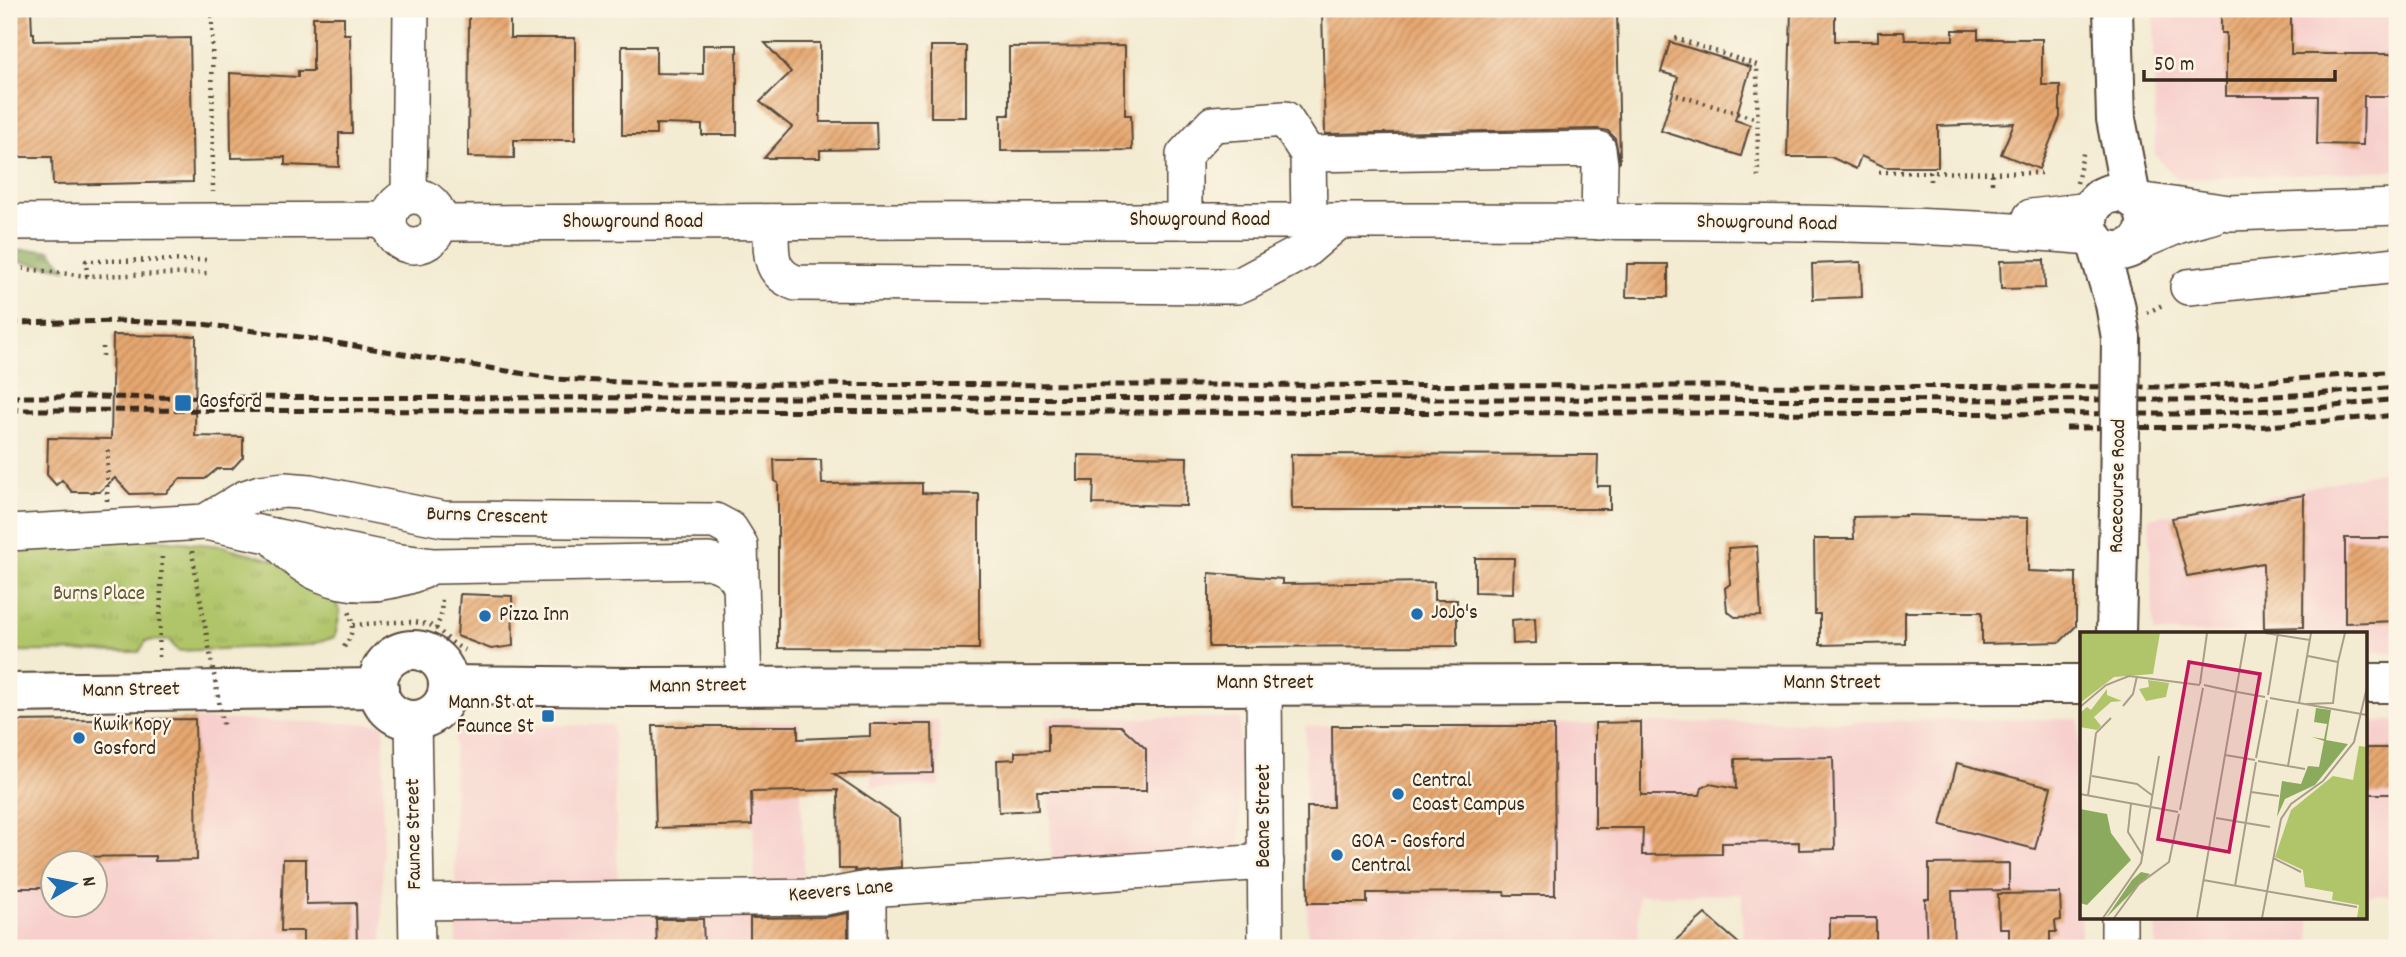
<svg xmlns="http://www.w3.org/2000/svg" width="2406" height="957" viewBox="0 0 2406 957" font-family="Dekko,sans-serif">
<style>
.built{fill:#f7d0cd;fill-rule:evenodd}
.forest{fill:url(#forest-firs);stroke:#646a3e;stroke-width:2}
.park{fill:url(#park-tufts);stroke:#767844;stroke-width:2}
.building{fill:url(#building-hatch)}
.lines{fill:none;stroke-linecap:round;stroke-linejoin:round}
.minor-casing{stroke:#574739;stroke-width:38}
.major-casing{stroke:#574739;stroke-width:42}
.path{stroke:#574739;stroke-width:4.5;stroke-dasharray:2 5;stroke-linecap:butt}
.minor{stroke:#fff;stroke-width:35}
.major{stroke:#fff;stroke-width:38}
.rail{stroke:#3b2a1e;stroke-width:5;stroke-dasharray:10 5;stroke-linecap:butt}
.major-bridge-casing{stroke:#574739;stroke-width:42;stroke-linecap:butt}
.path-bridge{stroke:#574739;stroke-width:4.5;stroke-dasharray:2 5;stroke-linecap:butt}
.major-bridge{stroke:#fff;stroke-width:38}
.poi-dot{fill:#1f6fb2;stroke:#fcf5e5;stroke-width:2.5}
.labels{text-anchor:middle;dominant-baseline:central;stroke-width:5;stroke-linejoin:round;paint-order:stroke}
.street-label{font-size:21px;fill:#3b2a1e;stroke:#fcf5e5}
.poi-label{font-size:21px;fill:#3b2a1e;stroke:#fcf5e5;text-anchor:start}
.park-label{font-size:21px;fill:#5e5834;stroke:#fcf5e5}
.inset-road{fill:none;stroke:#a99e8a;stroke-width:2}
.view{fill:#c2185b;fill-opacity:0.15;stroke:#c2185b;stroke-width:3.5}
.inset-edge{fill:none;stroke:#3b2a1e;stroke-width:3.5}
</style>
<defs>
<pattern id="forest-firs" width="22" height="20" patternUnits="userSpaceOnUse" patternTransform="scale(1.75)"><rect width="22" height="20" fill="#8caa5d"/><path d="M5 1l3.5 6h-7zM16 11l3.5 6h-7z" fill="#748b4c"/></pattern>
<pattern id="park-tufts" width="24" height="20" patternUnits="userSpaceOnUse" patternTransform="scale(1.75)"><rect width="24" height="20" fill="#b0c569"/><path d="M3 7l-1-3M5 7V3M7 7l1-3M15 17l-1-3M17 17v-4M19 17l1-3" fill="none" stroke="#98a95b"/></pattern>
<pattern id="building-hatch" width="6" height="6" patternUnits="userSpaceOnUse" patternTransform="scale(1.75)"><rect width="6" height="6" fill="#e7a871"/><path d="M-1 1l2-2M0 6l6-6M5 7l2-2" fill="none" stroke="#bc895c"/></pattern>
</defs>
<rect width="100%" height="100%" fill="#fcf5e5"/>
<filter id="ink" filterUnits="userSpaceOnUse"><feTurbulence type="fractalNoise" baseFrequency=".0143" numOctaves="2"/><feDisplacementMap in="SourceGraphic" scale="14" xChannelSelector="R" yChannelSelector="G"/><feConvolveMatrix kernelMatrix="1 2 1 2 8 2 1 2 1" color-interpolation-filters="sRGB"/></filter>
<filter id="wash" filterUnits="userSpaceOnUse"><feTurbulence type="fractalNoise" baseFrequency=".00686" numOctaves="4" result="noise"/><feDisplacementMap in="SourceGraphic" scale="28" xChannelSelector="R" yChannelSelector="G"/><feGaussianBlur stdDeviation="1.57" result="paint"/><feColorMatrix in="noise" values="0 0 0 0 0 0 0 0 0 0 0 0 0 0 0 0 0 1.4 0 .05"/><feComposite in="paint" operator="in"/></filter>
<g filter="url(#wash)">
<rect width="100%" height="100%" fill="#f3ebd2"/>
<g class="built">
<path d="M2154 9H2397V170L2177 179 2155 155Z"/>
<path d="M2397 468V652H2366V633H2154L2149 518 2230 505Z"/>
<path d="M1046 718H1240L1239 855 1052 867Z"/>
<path d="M195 719 384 724 382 948H9V722ZM52 862H94V904H52Z"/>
<path d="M2079 719 2081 948H1743L1742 894 1638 895 1639 948H1308L1305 726Z"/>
<path d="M939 720 940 786 872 787 869 721Z"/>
<path d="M750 721 799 722 804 887 755 888Z"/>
<rect x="2366" y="721" width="31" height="174"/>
<path d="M613 725 618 890 455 887 454 729 461 726Z"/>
<path d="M860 905V948H457V910Z"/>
<rect x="2156" y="917" width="154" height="31"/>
</g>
<path class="forest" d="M9 250H50L66 269 9 260Z"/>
<path class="park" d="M130 537 222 546 288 564 329 584 340 613 335 637 310 645 178 651 169 640 146 641 139 652 9 651V545Z"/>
<g id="blocks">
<g class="building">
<path d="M9 9H31L32 33H34V41L190 38 193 182 53 185 52 157H9Z"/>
<path d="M1322 9H1617L1620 163 1615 138 1608 131 1598 129 1325 134Z"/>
<path d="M1791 9H1835V41H1878V32H1904L1905 40H1953V30H1978V39H2042V85H2060V117L2039 169 2001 154 2014 123 1938 126V167H1885L1861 156 1856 169 1831 157H1787Z"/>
<path d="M2221 9H2291V54H2396V96H2364L2363 145 2317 144 2318 96H2226V33H2221Z"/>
<path d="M510 14V38H575V140H514V158L468 157 469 15Z"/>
<path d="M313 17H344V34H350L352 133H339V167L285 165V157L231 158 230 73 298 77V71H313Z"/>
<path d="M1670 42 1751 67 1735 120 1750 125 1741 156 1661 131 1678 77 1661 72Z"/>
<path d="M765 43H820V122H876L877 149 820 150V158H764L792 127 760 102 791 72Z"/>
<path d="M703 45H737V135H702V125L656 124V135H622V46H656V73L703 74Z"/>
<rect x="931" y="46" width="35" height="71"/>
<path d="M1125 46V115H1131L1132 150 1001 151V115H1009V47Z"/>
<path d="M2044 260 2045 288 2001 289 2000 261Z"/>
<path d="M1861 262 1862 297 1813 299 1812 264Z"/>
<path d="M1627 264H1668V297H1626Z"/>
<path d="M113 335 196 336 195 436 243 437V457L232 469H217L205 479H180L166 493 130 494 115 478 99 492H72L62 480 56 485 47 475 48 438 111 439Z"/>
<path d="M1291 454 1598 455 1597 486H1610V509H1292Z"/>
<path d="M1078 455 1187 457 1186 506 1093 504 1094 481H1078Z"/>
<path d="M774 460H821L822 484 922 483V493L979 494V649L778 648V483L775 481Z"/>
<path d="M2304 495 2303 627 2264 628 2263 563 2187 576 2172 518Z"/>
<path d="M1905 515 2028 518V571L2076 573V626L2060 642 1982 644V612H1905V643L1820 645V614H1815L1814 539H1854L1853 517 1905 516Z"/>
<path d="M2345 538H2397V621L2345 623Z"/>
<path d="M1757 546 1761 616 1735 617 1727 611 1725 588 1730 584 1728 548Z"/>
<path d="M1475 558H1514L1513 593 1475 592Z"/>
<path d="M1209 573 1282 579V584L1434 582V600H1457V646L1209 647Z"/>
<path d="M460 594 512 596 513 646 491 649 457 636Z"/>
<path d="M1535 618 1536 643 1513 644 1512 620Z"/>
<path d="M195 719 197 860 155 861V856L62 857V863H52V888H9V721Z"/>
<path d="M1641 722V795H1700L1702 788 1710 784 1736 789 1735 759 1833 757 1835 849 1799 850V842L1722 843V854L1642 855 1643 828H1595V723Z"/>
<path d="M870 724H932L933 773 834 774 900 819 902 867 855 871V869H839L838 790 751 792 752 825 656 828 653 726H798V739L870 736Z"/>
<path d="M1048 725 1121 726 1146 749V791H1037L1038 810 999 812 997 760 1015 759V752L1048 751Z"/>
<path d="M1332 726H1554L1555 895H1505L1504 892 1367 893V903H1308L1307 807H1333Z"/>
<rect x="2366" y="748" width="30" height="46"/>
<path d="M1957 763 2051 787 2035 849 1941 825Z"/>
<path d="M283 859H306V904L356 903 357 948H303V931H281Z"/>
<path d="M2009 863V890L1952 891 1954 948H1927L1925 899H1929V864Z"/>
<path d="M2060 893 2061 920 2055 921 2056 932H2050V944H2009V928H1999L1998 894Z"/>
<path d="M848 913V948H750V918L825 917Z"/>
<path d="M1705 914 1744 948H1667Z"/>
<rect x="1830" y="918" width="46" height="30"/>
<path d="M656 919H703L704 948H657Z"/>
</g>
</g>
</g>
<g filter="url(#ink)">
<use href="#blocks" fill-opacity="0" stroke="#574739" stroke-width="2"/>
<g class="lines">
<g class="minor-casing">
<g id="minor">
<path d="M1308 154 1598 149 1600 164 1599 222"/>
<path d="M409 196 411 9"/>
<circle cx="414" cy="221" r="25"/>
<path d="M2137 200 2230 213 2397 207"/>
<path d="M2031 217 2090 210"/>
<path d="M1184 221V155L1213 124 1285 119 1308 154 1309 221"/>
<path d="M9 222 389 220"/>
<path d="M771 222C772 250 766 272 796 283L1225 286H1237L1246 282 1304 251 1339 221"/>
<path d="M439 223C780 222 1120 219 1461 221 1671 222 1882 219 2092 237"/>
<path d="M2139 242 2177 226 2213 216"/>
<path d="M2188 287 2397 265"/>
<path d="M205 522 394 561 434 566 708 561C723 564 734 571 741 586"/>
<path d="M9 533 205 522 245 498 260 493 285 490 310 492 443 519 715 521 730 529 740 545 744 686"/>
<path d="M273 536C313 586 365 594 423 571"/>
<path d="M1264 684 1266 948"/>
<path d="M413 720 417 948"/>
<path d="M416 902 825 897 868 889 1266 862"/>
<path d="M2119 917V948"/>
<path d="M868 948V889"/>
</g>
</g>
<g class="major-casing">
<g id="major">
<path d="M2113 9 2116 119 2131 197"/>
<circle cx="2117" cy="222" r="29"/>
<path d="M2097 244 2115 304 2121 338"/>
<path d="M2116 633 2119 507"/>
<circle cx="413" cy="685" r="35"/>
<path d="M2366 683H2397"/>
<path d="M448 685 629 687 2082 684"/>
<path d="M9 693 379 688"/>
</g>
</g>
<g class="path">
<path d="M212 9 213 192"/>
<path d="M1675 38 1757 65 1758 181"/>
<path d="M1677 95 1757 119"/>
<path d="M1879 172 2041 173"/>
<path d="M1930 172V182"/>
<path d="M1992 183V172"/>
<path d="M2077 183 2084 149"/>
<path d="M9 267 87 276 210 273"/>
<path d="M87 276 86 261 210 260"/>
<path d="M2147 313 2164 304"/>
<path d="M103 347V361"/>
<path d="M107 501 108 448"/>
<path d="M192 551 195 571"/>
<path d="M353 625C373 624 415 618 432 626 445 633 450 645 469 652"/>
<path d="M436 629 441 616 442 596"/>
<path d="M344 647C353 635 354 626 349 611"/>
<path d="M159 657 162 553"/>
</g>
<use href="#minor" class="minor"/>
<use href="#major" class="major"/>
<g class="rail">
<path d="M9 323 122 321 202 324 300 337 556 379 663 384 2193 387 2397 371"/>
<path d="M9 397 2192 400 2315 394 2397 387"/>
<path d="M9 410 2191 414 2317 408 2397 399"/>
<path d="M2066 428 2256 427 2397 415"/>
</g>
<g class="major-bridge-casing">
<path id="major-bridge" d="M2119 507 2121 338"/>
</g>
<path class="path-bridge" d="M195 571 224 729"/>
<use href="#major-bridge" class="major-bridge"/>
</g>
</g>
<g class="poi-dot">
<rect x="174" y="394" width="18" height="18" rx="3.5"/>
<circle cx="1417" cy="614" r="7"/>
<circle cx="485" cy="616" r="7"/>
<rect x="541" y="709" width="14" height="14" rx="3.5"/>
<circle cx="79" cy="738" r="7"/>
<circle cx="1398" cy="794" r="7"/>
<circle cx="1337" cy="855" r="7"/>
</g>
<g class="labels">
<g class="street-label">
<text x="1200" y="221">Showground Road</text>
<text x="633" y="223">Showground Road</text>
<text transform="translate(1767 224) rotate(1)">Showground Road</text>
<text transform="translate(2119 486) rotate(-89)">Racecourse Road</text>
<text transform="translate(487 517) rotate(2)">Burns Crescent</text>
<text x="1265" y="684">Mann Street</text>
<text x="1832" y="684">Mann Street</text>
<text transform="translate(698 687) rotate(-1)">Mann Street</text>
<text transform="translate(131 691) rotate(-1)">Mann Street</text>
<text transform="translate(1265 816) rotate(-90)">Beane Street</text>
<text transform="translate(415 834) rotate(-91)">Faunce Street</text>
<text transform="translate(841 892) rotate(-5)">Keevers Lane</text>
</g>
<g class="poi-label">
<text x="199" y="403">Gosford</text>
<text x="1431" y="614">JoJo's</text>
<text x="499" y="616">Pizza Inn</text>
<text x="534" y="704" text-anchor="end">Mann St at<tspan x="534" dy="24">Faunce St</tspan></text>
<text x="93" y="726">Kwik Kopy<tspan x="93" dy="24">Gosford</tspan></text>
<text x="1412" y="782">Central<tspan x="1412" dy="24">Coast Campus</tspan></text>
<text x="1351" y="843">GOA - Gosford<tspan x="1351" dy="24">Central</tspan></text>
</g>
<g class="park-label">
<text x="99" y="595">Burns Place</text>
</g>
</g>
<g transform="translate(2080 632)">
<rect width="287" height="287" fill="#f3ebd2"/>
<path d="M0 1H80L73 42 34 45 0 71ZM68 48 89 51 86 65 66 69 59 57 69 55ZM27 57V63L42 69 31 70 14 85 21 94 17 98 0 95V81L7 75 11 78Z" fill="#b0c569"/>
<path d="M236 76 251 78 246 108 268 112 235 153 205 167 197 185 202 149 221 152 228 134 239 135 244 109 232 105 244 107 247 92 234 90ZM0 177 27 182 31 201 51 228 7 273 0 271ZM61 240 70 242 26 286 52 248Z" fill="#8caa5d"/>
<path d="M279 114 287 115V286H277L279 273 252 268 253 260 225 255 223 238 195 225 211 178 253 144 273 148Z" fill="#b0c569"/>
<path class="inset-road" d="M185 1 230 8M258 30 265 1M120 52 127 1M124 53 156 60M157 60 185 65M188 63 198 1M190 66 287 83M219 71 231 1M226 72 253 71 258 30 228 24M43 74 53 62 57 44M0 75 26 53 49 44 120 53M16 101 31 86M145 123 175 128M176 126 187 68M178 129 225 137M208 134 218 77M12 144 57 152 73 164M171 160 199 164M0 162 98 180M8 164 16 101M51 171 48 200 63 224M100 178 123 56M136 186 190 195M193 226 221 240M123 248 277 275M155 254 176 130M23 286 61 231 79 124M34 286 59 252 89 230 99 182M117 286 166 1M182 286 201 187 211 172 243 149 274 110 287 55"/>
<path class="view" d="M109 30 180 42 149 220 78 207Z"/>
<rect width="287" height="287" class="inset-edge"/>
</g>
<rect width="2406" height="957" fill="none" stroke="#fcf5e5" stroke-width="35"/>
<g transform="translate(74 884) rotate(80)"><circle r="33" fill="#fcf5e5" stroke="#afa495" stroke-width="2"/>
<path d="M0-5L12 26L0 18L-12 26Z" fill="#1f6fb2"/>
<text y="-10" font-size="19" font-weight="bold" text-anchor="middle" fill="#3b2a1e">N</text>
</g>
<path d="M2144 70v10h191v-10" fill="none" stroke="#3b2a1e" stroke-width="3.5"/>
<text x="2154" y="70" font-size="21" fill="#3b2a1e" stroke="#fcf5e5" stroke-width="5" paint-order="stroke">50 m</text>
</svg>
